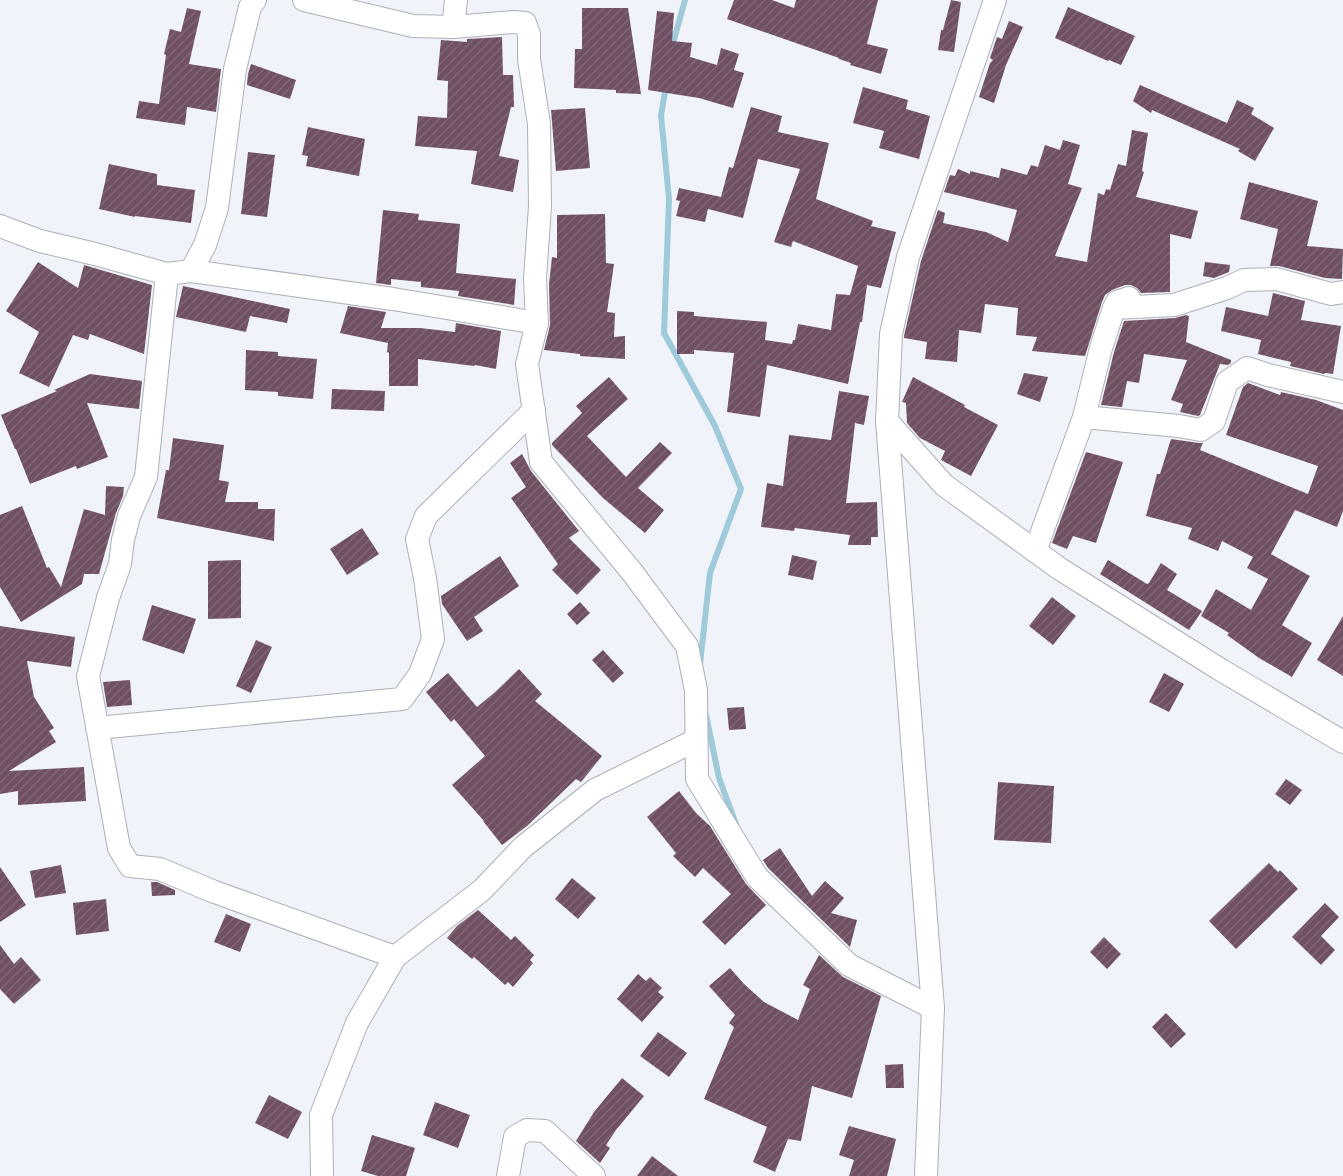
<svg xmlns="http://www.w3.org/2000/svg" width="1343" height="1176" viewBox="0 0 1343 1176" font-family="Montserrat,sans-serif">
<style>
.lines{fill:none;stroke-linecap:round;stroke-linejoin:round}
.stream{stroke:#9ecad9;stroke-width:6}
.building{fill:url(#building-hatch)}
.minor-casing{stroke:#aeafb7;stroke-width:24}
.minor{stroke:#fff;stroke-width:22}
</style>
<defs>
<pattern id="building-hatch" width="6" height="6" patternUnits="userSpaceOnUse" patternTransform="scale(1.5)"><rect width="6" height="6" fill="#705063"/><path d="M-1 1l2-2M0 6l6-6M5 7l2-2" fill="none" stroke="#806676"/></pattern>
</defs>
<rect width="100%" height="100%" fill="#f1f3fb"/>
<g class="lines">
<g class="stream">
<path d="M672 47 685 0"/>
<path d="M666 87 661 115 669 199 664 333 715 426 741 489 710 573 700 664"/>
<path d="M706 715 719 778 736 824"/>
</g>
</g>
<g class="building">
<path d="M734 0H772L794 8 796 0H878L867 44 888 49 881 74 850 65 851 63 839 59V58L727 19Z"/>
<path d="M951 0 961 2 954 52 938 50 941 30H943Z"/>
<path d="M1068 7 1135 36 1121 65 1109 60 1108 61 1055 38Z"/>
<path d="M187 8 201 11 189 64 221 69 216 112 187 107 185 125 136 118 139 101 159 104 166 55 164 54 170 29 181 32Z"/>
<path d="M582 8H628L641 94 616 93V90L574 88 575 49H582Z"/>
<path d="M657 11 674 13 672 41 692 43 690 57 717 65 721 48 739 54 734 70 744 73 733 108 699 98 648 90Z"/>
<path d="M1009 21 1023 27 1006 65 994 103 979 97 990 63 993 60 990 58 997 37 1002 39Z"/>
<path d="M502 37 503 75H513L514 107H511L499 156 519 160 513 192 471 184 477 151 415 146 418 116 447 118 448 81 437 80 441 40 467 42V39Z"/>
<path d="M251 64 296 80 290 99 247 85 248 74Z"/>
<path d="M1140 85 1227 123 1237 100 1254 108 1251 114 1274 128 1255 161 1238 151 1240 149 1152 110 1151 113 1133 101Z"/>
<path d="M863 87 908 100 906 109 930 116 919 159 879 148 884 131 853 123Z"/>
<path d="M751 107 782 116 778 132 829 143 816 199 873 221 871 226 896 232 881 288 867 285 862 322H860L848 384 767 365 760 417 727 412 734 353 694 350V354H677V311L694 312V316L767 322 765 340 792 344 793 340H795L798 324 831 330 836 294 850 295 858 266 793 241 791 247 774 242 800 169 758 159 743 218 708 209 705 222 676 216 680 201 676 200 679 188 721 197 729 167 733 168Z"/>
<path d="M585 108 590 168 556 171 551 110Z"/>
<path d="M308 127 365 139 359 176 306 166 308 156 302 155Z"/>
<path d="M1132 130 1148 133 1142 171 1144 172 1136 197 1198 211 1191 239 1170 234V292L1141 293 1137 288 1131 285H1125L1112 290 1105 295 1102 302 1085 356 1032 351 1037 337 1016 335 1018 308 985 304 981 333 959 330 957 362 925 359 927 342 904 338V336L921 261 938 210 945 213 943 223 986 232 1008 242 1017 210 944 192 950 175 955 176 958 169 970 174V171L999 178 1001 168 1027 175 1031 165 1038 167 1045 145 1060 150 1063 140 1080 145 1068 184 1082 188 1055 256 1087 262 1098 193 1104 195 1106 189 1110 190 1118 164 1126 166Z"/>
<path d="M248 152 275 155 267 217 241 214Z"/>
<path d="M109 164 157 174V185L195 190 191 223 135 216V217L99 209Z"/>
<path d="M1249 182 1318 201 1307 246 1343 249 1342 279 1325 278 1279 266H1270L1278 229 1240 219Z"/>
<path d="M383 210 419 214 418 220 460 224 456 273 516 279 514 305 458 296 459 291 421 287V282L391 279V285L376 283Z"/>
<path d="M605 214 606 263 614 264 607 312 615 313 614 337 625 336V359L580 356V354L544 350 550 325 549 284 552 257 557 258V215Z"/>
<path d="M38 262 78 288 84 265 152 285 144 354 90 334 88 340 73 335 49 387 19 373 39 332 6 311Z"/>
<path d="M1205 262 1230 265 1229 272 1214 278 1203 276Z"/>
<path d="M183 286 290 309 287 323 250 316 246 332 176 317Z"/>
<path d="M1273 293 1305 301 1301 320 1341 326 1333 374 1325 373 1324 374 1290 366 1291 362 1258 354 1261 340 1221 331 1226 307 1268 316Z"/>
<path d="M348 306 386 312 381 328H420L455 332 456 323 501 331 496 369 475 365 474 366 418 359V386H389V353L387 352 388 343 340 333Z"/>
<path d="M1186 315 1189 316 1186 342 1231 360V363L1228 365 1220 364 1200 415 1198 416 1180 412 1183 404 1171 400 1187 360 1144 354 1139 383 1127 381 1122 407 1101 405 1114 352 1124 321 1175 318Z"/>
<path d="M246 350 278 352V356L317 359 313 399 278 396V392L245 390Z"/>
<path d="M1024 373 1048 377 1040 402 1017 394Z"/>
<path d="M90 374 142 381 139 409 87 403 108 457 77 469 76 466 30 484 16 449H15L1 415 57 391 54 390Z"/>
<path d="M609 377 628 399 587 436 626 477 660 442 672 453 638 488 664 510 645 533 603 498 552 445V443L582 413 576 406Z"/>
<path d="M913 377 965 405 964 407 998 425 971 476 941 460 945 451 920 438 907 423 906 403 902 402Z"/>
<path d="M1248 383 1280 395 1281 392 1316 400 1343 410V511L1337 527 1295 510 1271 554 1310 576 1282 625 1312 643 1292 677 1259 658 1227 635 1229 633 1201 616 1216 589 1251 610 1268 579 1247 568 1253 557 1222 541 1218 551 1188 539 1192 528 1146 516 1157 474H1160L1171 439 1199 443H1203L1200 450 1308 494 1318 466 1226 435 1243 387Z"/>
<path d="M332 389 385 391 384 411 331 409Z"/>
<path d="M839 391 869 396 864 425 855 423 846 503 877 502 878 537H871V545H848L850 535 795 528 794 531 761 527 767 483 783 486 789 435 831 440Z"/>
<path d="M173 438 224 445 219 480 229 482 225 502H258V509H275L274 541 157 518 166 470H169Z"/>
<path d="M1086 452 1123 462 1096 543 1073 536 1067 549 1052 543Z"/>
<path d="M522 454 531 471 579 531 569 538 601 570 577 595 552 570 558 564 511 498 526 487 510 463Z"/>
<path d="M106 486 124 487 123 496 116 513 99 574H84L82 584 21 622 0 587V515L22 506 47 568 49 567 61 587 84 509 105 515Z"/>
<path d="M362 528 379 554 347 575 330 549Z"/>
<path d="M792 555 817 561 813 580 788 575Z"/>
<path d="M500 556 519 586 474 617 483 631 467 641 442 604 441 596Z"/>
<path d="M241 560V618L208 619V561Z"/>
<path d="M1108 560 1147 584 1149 583 1161 563 1177 574 1167 590 1202 611 1189 630 1100 574Z"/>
<path d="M1052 597 1076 616 1053 645 1029 626Z"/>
<path d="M580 602 590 613 577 625 567 614Z"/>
<path d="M152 605 196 619 184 654 142 640Z"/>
<path d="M1343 616V676L1317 660Z"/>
<path d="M0 626 75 637 71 667 27 661 34 697 54 728 49 731 56 742 9 771 84 767 86 801 18 805V791L0 794Z"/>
<path d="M256 640 272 647 251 693 236 686Z"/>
<path d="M603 650 624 673 613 683 592 660Z"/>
<path d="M519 669 542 694 535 701 602 756 581 782 576 779 527 826 502 845 483 821H484L452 785 485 756 454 719 451 722 426 692 448 673 477 707 494 693Z"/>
<path d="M1164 673 1184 684 1169 712 1149 702Z"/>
<path d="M130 680 132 705 107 707 103 682Z"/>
<path d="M744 707 746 729 729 730 727 708Z"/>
<path d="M1286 779 1302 790 1290 805 1275 794Z"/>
<path d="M998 782 1054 786 1051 843 994 840Z"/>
<path d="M679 791 696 813 710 826 746 884 766 905 725 945 702 922 731 894 703 868 695 877 673 856 676 853 647 817Z"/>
<path d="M780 848 812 896 825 881 844 898 831 913 857 920 850 947 768 868 763 860Z"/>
<path d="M1269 863 1278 872 1280 870 1298 889 1236 949 1209 921Z"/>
<path d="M61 865 66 893 35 898 30 871Z"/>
<path d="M0 867 26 905 0 922Z"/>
<path d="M572 878 596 898 578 919 555 899Z"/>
<path d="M151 882H157L175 890V895L152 896Z"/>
<path d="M106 899 109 931 76 935 73 903Z"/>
<path d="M1325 903 1339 917 1321 936 1335 950 1321 965 1292 937Z"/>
<path d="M478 910 511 940 515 936 534 955 530 960 533 963 513 987 508 982 505 985 474 957 472 959 447 938 457 926Z"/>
<path d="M226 914 251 924 240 952 214 942Z"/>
<path d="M1104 937 1121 954 1107 969 1090 952Z"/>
<path d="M0 945 14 964 21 957 41 980 14 1004 0 989Z"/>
<path d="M819 955 843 977 881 996 852 1098 812 1086 801 1141 788 1139 775 1172 753 1162 767 1127 704 1099 734 1027 729 1023 735 1015 709 986 730 968 744 984 764 1002 798 1020 810 989 803 985Z"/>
<path d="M638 974 646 981 650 977 662 988 658 992 664 997 642 1022 617 999Z"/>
<path d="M1166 1013 1186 1034 1171 1048 1152 1027Z"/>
<path d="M658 1032 687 1053 669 1077 640 1056Z"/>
<path d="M903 1064 904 1088H886L885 1065Z"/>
<path d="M622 1078 644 1096 616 1130 606 1145 610 1148 600 1163 576 1141 594 1112Z"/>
<path d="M269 1095 302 1112 288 1139 255 1123Z"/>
<path d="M435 1102 470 1115 458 1148 423 1135Z"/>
<path d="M849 1126 896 1139 887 1176H849L854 1160 839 1155Z"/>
<path d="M372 1135 415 1148 406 1176H378L361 1171Z"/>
<path d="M652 1156 678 1176H637Z"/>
</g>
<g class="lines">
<g class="minor-casing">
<g id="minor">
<path d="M255 0 250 7 235 69 217 208 205 245 191 271 167 274 146 477 129 516 123 540 120 564 108 598 88 676 119 848 130 866 160 869 212 891 395 957"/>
<path d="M304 0 413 26 453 27 456 0"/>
<path d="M453 27 514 22 525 23 529 34V59L539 124 540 206 535 279 537 323 527 364 541 462 632 572 687 646 696 690 697 779 757 877 849 965 933 1008"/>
<path d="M0 226 40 241 95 254 167 274"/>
<path d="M191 271 393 299 537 323"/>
<path d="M1114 308 1174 305 1227 288 1244 280 1276 279 1331 294 1343 292"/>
<path d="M1084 417 1179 426 1201 430 1214 421 1227 382 1247 368 1268 375 1343 392"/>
<path d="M887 421 944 485 1060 569 1221 670 1343 742"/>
<path d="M1035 551 1084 417 1101 348 1114 308 1117 302 1129 298"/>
<path d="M97 728 402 699 420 674 433 639 425 578 417 539 426 516 534 410"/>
<path d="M322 1176 321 1115 357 1023 395 957 482 890 523 847 595 790 696 740"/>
<path d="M508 1176 515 1137 527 1130 545 1131 594 1176"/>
<path d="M926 1176 933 1008 887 421 891 334 908 257 995 0"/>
</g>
</g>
<use href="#minor" class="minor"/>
</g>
</svg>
